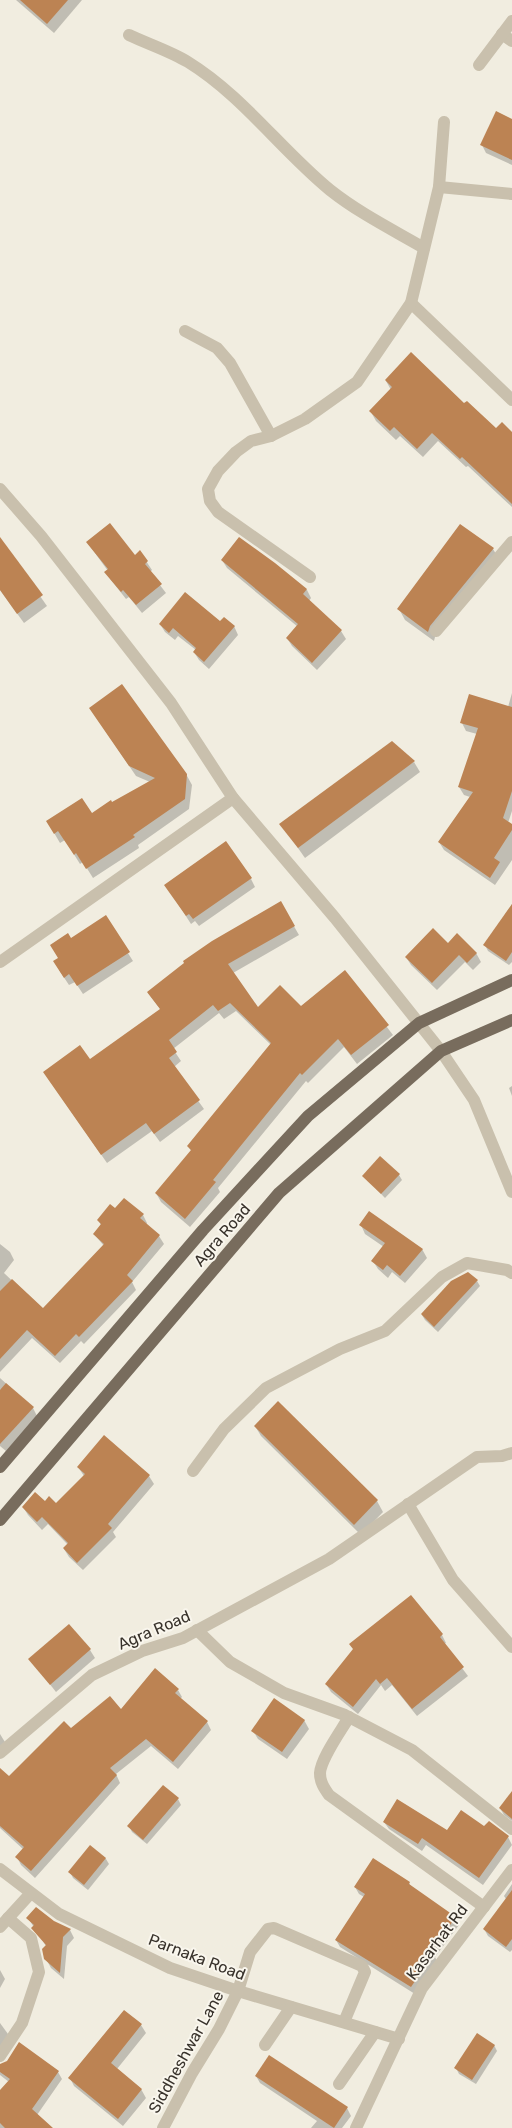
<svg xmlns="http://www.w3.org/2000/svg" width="512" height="2128" viewBox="0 0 512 2128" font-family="Rubik,sans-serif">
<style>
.shadow{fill:#0003}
.building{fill:#bc8353}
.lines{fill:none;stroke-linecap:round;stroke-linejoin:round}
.minor{stroke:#c9c0ad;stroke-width:12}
.major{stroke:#786c5d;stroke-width:12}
.labels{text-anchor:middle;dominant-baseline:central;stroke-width:4;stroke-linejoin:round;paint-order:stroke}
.street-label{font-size:16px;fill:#38322b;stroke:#f9f6ed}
</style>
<rect width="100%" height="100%" fill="#f1ede0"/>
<g class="shadow">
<path d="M16 0H82L54 33Z"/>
<path d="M512 120V165L486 153 482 145Z"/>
<path d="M386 381 464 405 496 430 512 433V507L468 466 466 467 438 441 423 457 400 436 396 440 376 421 371 412 391 390Z"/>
<path d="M87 542 134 556 140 552 152 570 150 572 166 593 142 613 129 597 126 599 111 580 106 572 108 571Z"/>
<path d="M4 545 47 606 24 623 0 590V548Z"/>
<path d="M493 549 499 559 435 637 434 641 405 620 399 609Z"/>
<path d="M222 560 275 564 307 590 311 598 309 601 341 631 346 639 317 670 292 646 287 638 298 627 227 568Z"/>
<path d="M220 623 234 626 238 635 209 669 199 660 194 652 196 650 178 636 175 640 165 632 160 624Z"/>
<path d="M512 693V811L508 823 512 825V860L495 885 444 850 439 842 470 797 464 795 459 787 477 734 466 731 462 723 508 707Z"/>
<path d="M90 708 186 774 192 785 189 809 138 845 139 848 93 878 83 862 80 864 65 840 60 843 53 831 91 815 150 782 136 776Z"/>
<path d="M414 762 420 772 305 858 281 824Z"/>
<path d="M251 879 255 887 199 926 195 921 191 924 171 893Z"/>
<path d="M280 902 299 935 233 973 257 1009 300 1007 345 972 393 1035 357 1064 344 1047 308 1083 306 1081 218 1188 220 1192 190 1227 161 1202 156 1193 192 1152 188 1146 271 1045 236 1011 224 1019 219 1013 173 1049 181 1061 174 1067 204 1109 160 1142 152 1131 107 1163 50 1081 89 1061 161 1010 148 993Z"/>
<path d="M512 904V962L509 965 488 951 485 945Z"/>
<path d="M105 917 133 961 83 994 75 982 69 985 59 970 60 958 70 940Z"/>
<path d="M448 945 476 953 481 962 473 970 465 962 437 990 411 965 406 957Z"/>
<path d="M512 1086V1096L509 1088Z"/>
<path d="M399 1175 402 1180 385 1198 364 1176Z"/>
<path d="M115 1210 143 1215 147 1223 146 1225 159 1236 164 1244 132 1282 136 1290 84 1344 81 1341 60 1363 32 1338 0 1372V1244L10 1252 14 1260 4 1273 43 1310 104 1246 94 1234 101 1225 98 1220Z"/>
<path d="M361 1225 422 1249 427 1258 405 1283 392 1272 388 1278 378 1269 373 1261 384 1247 365 1234Z"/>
<path d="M477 1281 480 1286 438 1332 425 1320 422 1315Z"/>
<path d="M0 1378 33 1408 37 1416 6 1451 0 1446Z"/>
<path d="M278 1403 377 1501 383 1512 361 1535 261 1436 255 1426Z"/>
<path d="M104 1437 149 1476 154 1484 113 1532 116 1537 83 1570 69 1557 64 1549 68 1545 48 1524 42 1530 28 1515 23 1507 45 1503 56 1504 84 1476 78 1467Z"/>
<path d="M442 1635 446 1643 444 1644 468 1676 417 1716 392 1685 385 1691 381 1685 358 1714 331 1692 326 1684 354 1650 350 1644Z"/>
<path d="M90 1650 95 1658 56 1692 30 1659Z"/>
<path d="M178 1690 182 1697 180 1699 207 1722 211 1730 178 1769 151 1746 116 1774 120 1783 35 1878 21 1865 17 1857 24 1850 0 1828V1770L9 1778 121 1711Z"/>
<path d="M304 1720 309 1729 287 1759 258 1739 253 1731Z"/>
<path d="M0 1734 8 1747 0 1753Z"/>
<path d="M512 1793V1821L504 1815 500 1808Z"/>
<path d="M178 1799 181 1805 147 1844 132 1832 129 1826Z"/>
<path d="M384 1822 447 1831 485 1828 508 1837 512 1845 483 1885 426 1845 422 1851 389 1829Z"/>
<path d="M90 1847 106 1859 109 1864 88 1890 73 1878 70 1872Z"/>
<path d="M409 1883 412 1888 455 1918 459 1925 435 1957 437 1961 415 1994 340 1947 336 1940 364 1897 359 1894 355 1887Z"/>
<path d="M512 1884V1950L510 1952 488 1936 484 1929 506 1899 504 1896Z"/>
<path d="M28 1918 54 1922 70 1930 74 1938 67 1946 64 1979 51 1968 46 1959V1946Z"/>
<path d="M0 1970 5 1979 0 1988Z"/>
<path d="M124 2011 141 2025 146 2033 117 2069 141 2089 146 2098 123 2126 74 2086 70 2078Z"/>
<path d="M0 2023 8 2034 0 2057Z"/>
<path d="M494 2045 497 2051 476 2084 459 2074 456 2068Z"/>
<path d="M0 2065 58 2072 62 2079 37 2115 51 2128H0V2092L9 2082 0 2075Z"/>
<path d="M256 2076 347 2108 351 2116 342 2128H311L317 2121 260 2083Z"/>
</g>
<g class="building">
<path d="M20 0H68L47 24Z"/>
<path d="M496 111 512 119V160L480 145Z"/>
<path d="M411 352 464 403 467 401 496 428 502 422 512 432V504L462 457 460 459 432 433 417 449 394 427 390 431 369 411 392 387 385 380Z"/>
<path d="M110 523 135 555 140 550 148 561 145 564 162 584 136 605 123 590 121 592 104 572 108 569 86 542Z"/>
<path d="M460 524 494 548 430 626 428 632 397 609Z"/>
<path d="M0 537 43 595 17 614 0 590Z"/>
<path d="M239 537 275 563 307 589 303 594 342 630 312 663 286 638 298 624 221 560Z"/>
<path d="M185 592 220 621 224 617 235 626 204 662 193 652 196 648 173 628 169 633 159 624Z"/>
<path d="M122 684 187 774 185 799 133 835 135 837 86 869 76 853 74 855 58 831 54 834 46 821 82 798 92 813 111 800 112 802 155 778 129 766 89 708Z"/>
<path d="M469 694 512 707V791L503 818 512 824V830L494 858 500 862 490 878 438 842 473 792 458 787 478 728 460 723Z"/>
<path d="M392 741 415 761 298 848 279 824Z"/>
<path d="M226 841 252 878 193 919 189 914 186 916 164 885Z"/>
<path d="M281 901 295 926 228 964 258 1007 280 985 301 1006 345 970 389 1025 351 1055 338 1039 302 1075 300 1073 213 1180 216 1182 185 1219 155 1193 191 1150 187 1146 271 1043 230 1003 218 1011 213 1005 169 1040 177 1052 169 1058 200 1100 154 1134 146 1123 101 1155 43 1072 80 1045 90 1059 160 1009 147 992 184 963 183 961 212 941Z"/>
<path d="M512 904V952L506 961 483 945Z"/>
<path d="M106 915 130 952 77 986 69 974 64 978 53 961 58 958 50 945 68 933 71 938Z"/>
<path d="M433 928 448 943 457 933 477 953 467 963 459 955 432 983 405 957Z"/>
<path d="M380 1156 400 1174 381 1194 362 1176Z"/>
<path d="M124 1198 144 1214 140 1218 160 1235 127 1275 133 1281 79 1337 76 1334 55 1356 27 1330 0 1359V1291L12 1279 43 1308 104 1244 93 1234 101 1224 97 1220 110 1204 115 1208Z"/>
<path d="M369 1211 423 1249 400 1276 387 1265 383 1270 371 1261 385 1243 359 1225Z"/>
<path d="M468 1272 478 1280 434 1327 421 1314 451 1281Z"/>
<path d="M6 1383 34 1407 0 1444V1390Z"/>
<path d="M278 1401 378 1500 354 1525 254 1426Z"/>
<path d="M104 1435 150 1475 108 1524 112 1528 77 1563 63 1548 68 1543 42 1517 37 1522 22 1507 35 1492 45 1501 49 1496 56 1503 85 1474 77 1467Z"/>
<path d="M411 1595 443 1634 440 1637 464 1667 412 1709 387 1678 380 1684 376 1679 353 1707 325 1684 353 1649 349 1644Z"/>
<path d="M69 1624 91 1649 50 1685 28 1659Z"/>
<path d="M155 1668 179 1689 175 1693 208 1721 173 1762 146 1739 110 1768 117 1775 31 1871 15 1857 24 1847 0 1826V1768L9 1776 64 1721 71 1728 110 1696 121 1709Z"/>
<path d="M274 1698 305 1720 282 1752 251 1731Z"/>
<path d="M163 1785 179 1798 143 1840 127 1826Z"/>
<path d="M512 1791V1819L499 1808Z"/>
<path d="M397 1799 447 1830 461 1810 484 1826 489 1821 509 1836 479 1878 422 1838 418 1844 383 1822Z"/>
<path d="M90 1845 106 1858 84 1885 68 1872Z"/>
<path d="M373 1858 410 1882 409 1884 456 1917 431 1951 434 1953 411 1987 335 1940 365 1894 354 1887Z"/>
<path d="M512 1890V1939L506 1947 483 1929Z"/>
<path d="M36 1907 54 1921 71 1929 63 1937 60 1973 44 1959 42 1949 46 1945 31 1928 34 1925 26 1918Z"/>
<path d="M124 2010 142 2024 111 2063 142 2089 118 2119 68 2078Z"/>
<path d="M477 2033 495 2045 472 2080 454 2068Z"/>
<path d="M19 2042 59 2071 32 2109 53 2128H5L0 2123V2090L10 2079 0 2072V2064L7 2061Z"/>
<path d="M269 2055 348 2107 334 2128 255 2076Z"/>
</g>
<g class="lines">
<g class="minor">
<path d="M502 34 512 41"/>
<path d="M129 35C148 44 170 51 188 62 243 96 281 150 330 190 359 213 393 230 424 248"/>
<path d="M479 65 512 21"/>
<path d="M439 187 512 194"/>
<path d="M411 303 512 400"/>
<path d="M185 331 217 348 230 363 271 436"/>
<path d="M0 489 41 536 171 703 233 798 335 918 441 1051 474 1100 512 1192"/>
<path d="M310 577 218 512 210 501 208 489 218 471 236 452 251 441 271 436 305 419 357 382 411 303 439 187 444 122"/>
<path d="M436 631 512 542"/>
<path d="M0 962 233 798"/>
<path d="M193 1471 224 1429 266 1388 340 1349 385 1331 442 1277 467 1263 507 1270 512 1273"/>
<path d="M408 1504 453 1580 512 1647"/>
<path d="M197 1630 230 1662 284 1693 345 1715 412 1750 512 1829"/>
<path d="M349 1717C341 1731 321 1758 320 1773 320 1782 324 1788 329 1795L484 1907"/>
<path d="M0 1753 92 1675 142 1651 183 1638 329 1559 477 1457 502 1456 512 1453"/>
<path d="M0 1869 59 1914 170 1968 238 1991 399 2039"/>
<path d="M0 1927 30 1894"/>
<path d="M265 2045 291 2007"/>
<path d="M0 2056 22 2023 39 1972 31 1938 8 1918"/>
<path d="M339 2084 375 2032"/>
<path d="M163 2128 192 2073 219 2029 238 1991 250 1952 268 1929 274 1928 362 1966 365 1972 344 2022"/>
<path d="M356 2128 422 1988 512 1870"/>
</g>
<g class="major">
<path d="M0 1467 203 1230 308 1116 419 1023 512 980"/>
<path d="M0 1520 279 1193 441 1051 512 1020"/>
</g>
</g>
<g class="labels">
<g class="street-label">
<text transform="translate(222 1235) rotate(-49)">Agra Road</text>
<text transform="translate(154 1630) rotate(-23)">Agra Road</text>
<text transform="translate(437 1942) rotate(-53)">Kasarhat Rd</text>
<text transform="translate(197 1957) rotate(21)">Parnaka Road</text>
<text transform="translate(186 2052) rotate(-61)">Siddheshwar Lane</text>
</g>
</g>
</svg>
